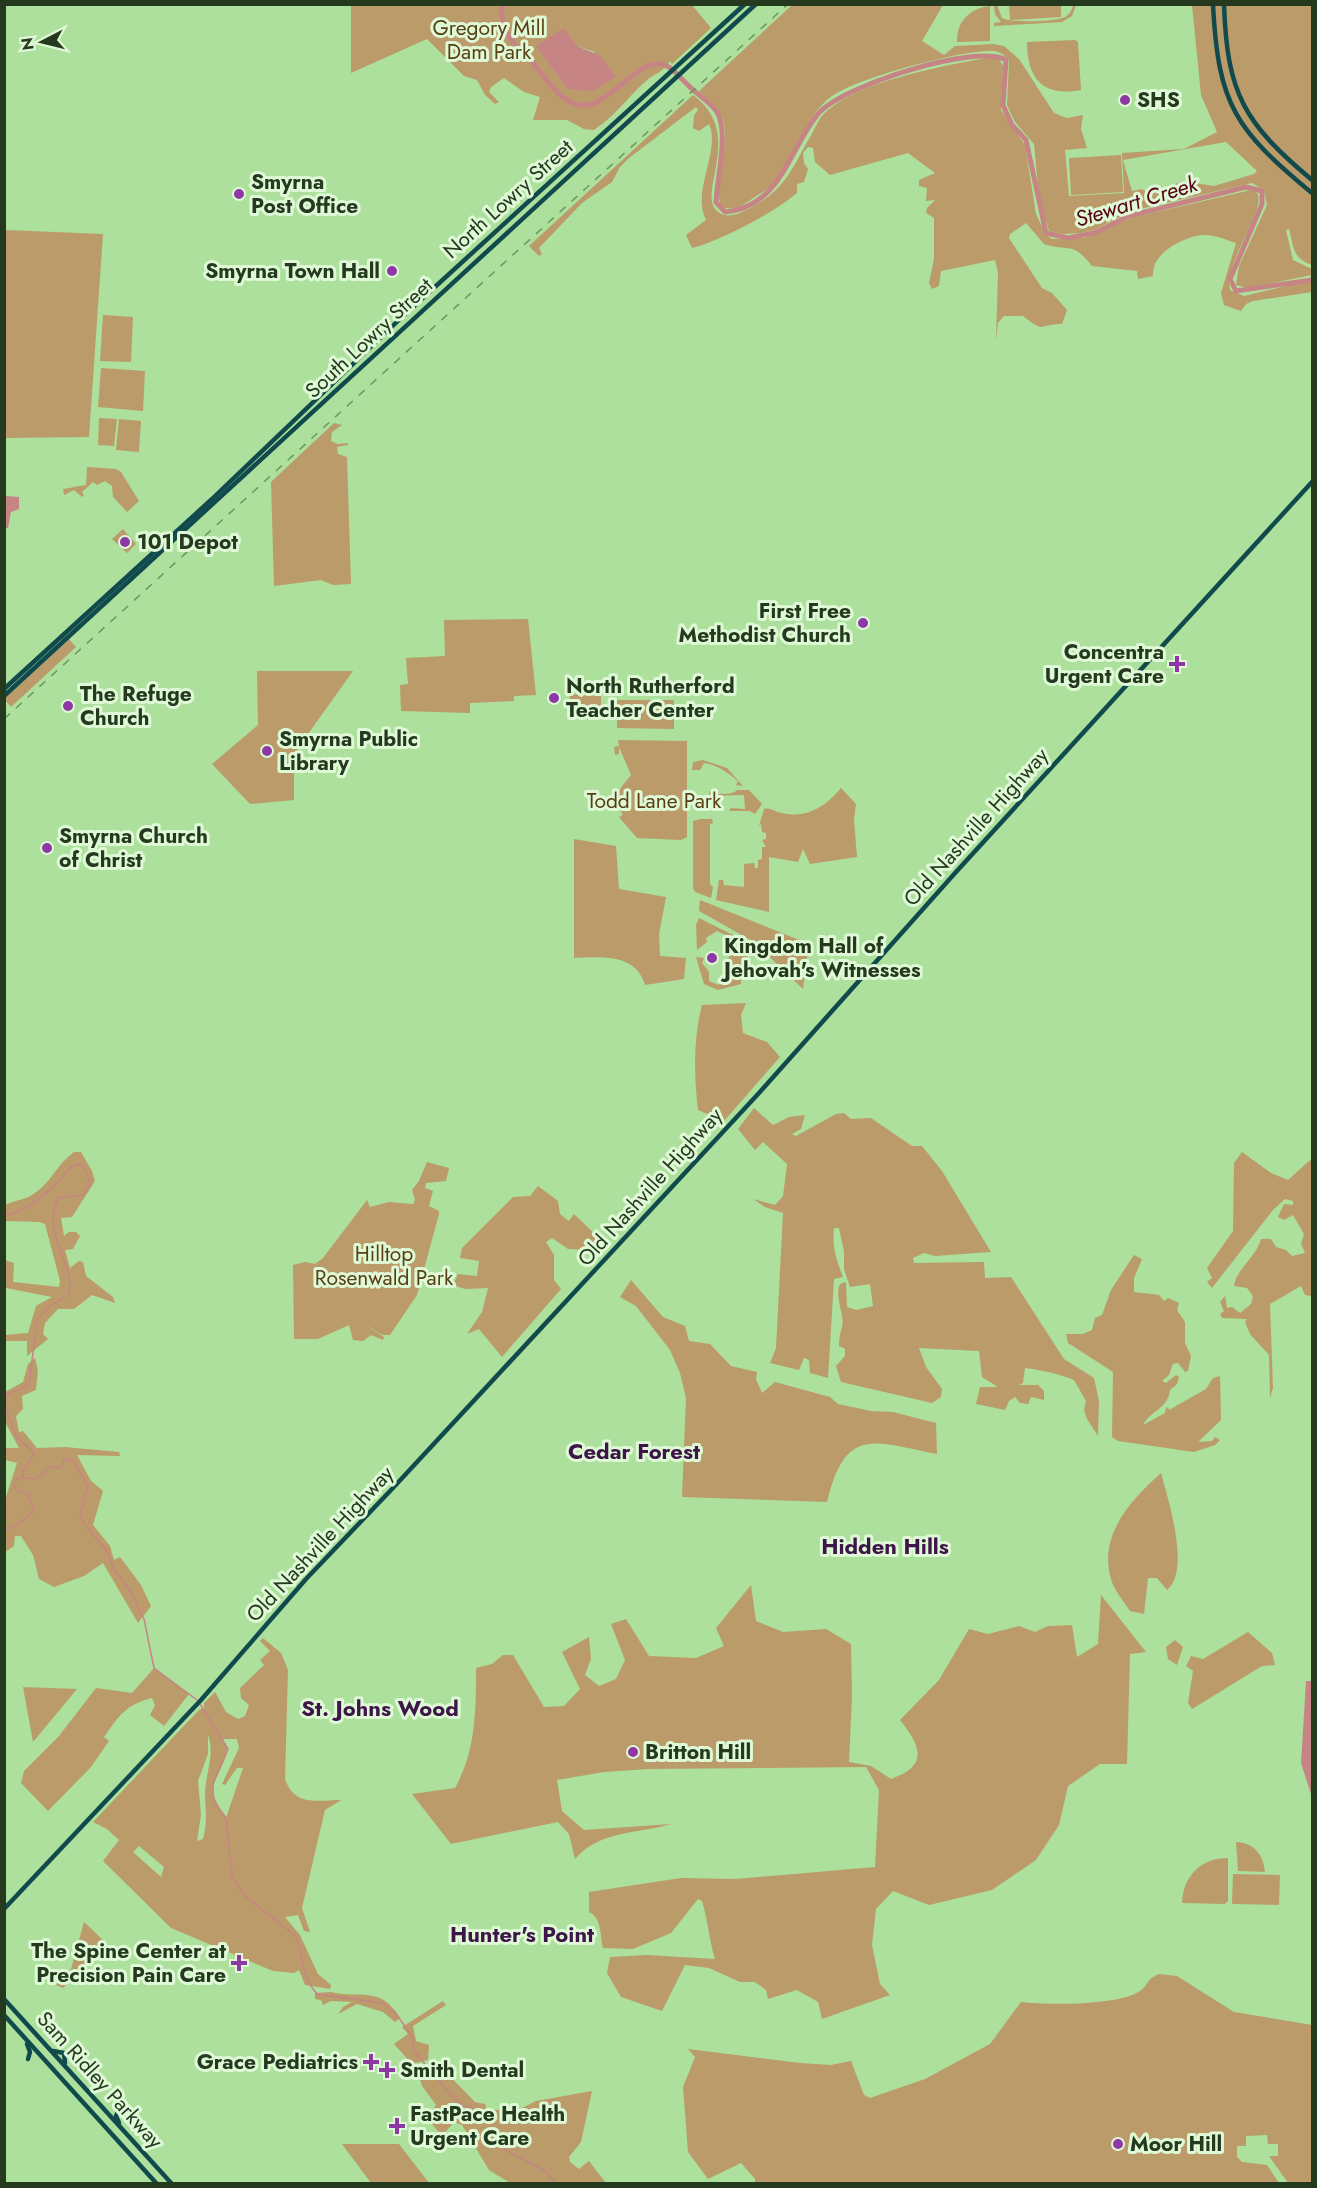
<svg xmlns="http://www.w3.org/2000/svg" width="1317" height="2188" viewBox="0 0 1317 2188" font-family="Jost,sans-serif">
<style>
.green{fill:#bb9b69;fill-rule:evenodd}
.water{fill:#c78485}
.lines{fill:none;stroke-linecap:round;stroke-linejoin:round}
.stream{stroke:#c78485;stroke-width:1.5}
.river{stroke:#c78485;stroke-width:5}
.major{stroke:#114a4c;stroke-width:4.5}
.rail{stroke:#6e9463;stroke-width:1.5;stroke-dasharray:8 8;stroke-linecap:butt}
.poi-dot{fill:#8e38a6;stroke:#dff9d7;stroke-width:2}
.labels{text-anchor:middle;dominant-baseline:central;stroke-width:6;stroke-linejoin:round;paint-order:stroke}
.park-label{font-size:21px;fill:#594014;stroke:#dff9d7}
.poi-label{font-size:21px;font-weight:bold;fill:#24391e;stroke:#dff9d7;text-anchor:start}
.street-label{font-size:21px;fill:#24391e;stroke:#dff9d7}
.water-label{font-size:22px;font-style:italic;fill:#570315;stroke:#dff9d7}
.neighbourhood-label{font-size:22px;font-weight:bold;fill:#3e1549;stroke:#dff9d7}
</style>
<rect width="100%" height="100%" fill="#ace09c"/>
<g class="green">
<path d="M351 5H692L711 28 672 64 670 61C663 73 654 73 645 82 626 99 615 116 594 130L584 129 567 120H533L540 97 524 92 504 78 491 87 489 92 499 102 495 104 485 95 477 80 464 76 427 39 351 73ZM577 46 595 52 567 89 538 48Z"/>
<path d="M792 5H943L922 41 944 55 955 46 993 44 1004 46 1019 59 1054 113 1067 118 1083 115 1081 129 1087 148 1065 150 1069 196 1124 193 1122 153 1184 149 1217 132 1201 95 1192 5H1312V265C1292 258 1294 247 1289 229L1286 230 1293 260 1312 269V275L1248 288 1236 285 1239 266 1267 205 1264 190 1252 183 1131 211 1094 230 1080 233 1063 234 1049 231 1039 197 1034 144 1015 122 1007 105 1009 60C1004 55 1001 52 994 51 963 49 857 78 832 96 802 118 798 157 774 183 768 190 759 194 752 199 742 206 734 211 722 207 710 188 734 140 721 115 717 106 705 98 699 91ZM1226 142 1257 171 1254 174 1214 186 1182 181 1159 192 1148 193 1142 189 1132 191 1123 160Z"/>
<path d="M994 5H997L1002 18C1010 23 1056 22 1065 17 1070 14 1072 10 1073 5H1076L1072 16 1062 22 994 26V23L1001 22 995 14Z"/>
<path d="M1009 5H1061V17L1010 20Z"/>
<path d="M990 6V41L957 42C956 22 970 8 990 6Z"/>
<path d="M1075 40 1078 42 1081 90C1043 97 1027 79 1027 42Z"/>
<path d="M991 57 999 59 1003 66 1001 110 1025 145 1036 214 1046 235 1052 239 1085 238 1131 218 1251 190 1257 193C1267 210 1224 261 1230 290L1244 296 1307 281 1312 282V292L1253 301 1246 304 1241 311 1224 305 1221 293 1236 243C1227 240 1213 234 1204 235 1184 236 1151 253 1153 276L1138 279 1137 271 1092 266C1071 240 1072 253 1044 244L1026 223 1010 234 1009 238 1042 288 1052 293 1067 310 1062 324C1037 324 1046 334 1023 316H1004L998 323 996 341 998 272 995 260 941 271 939 286 932 289 929 283 934 259V218L926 213 927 208 935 200 926 201 927 188 919 186V180L935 173 908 153 830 175 815 162 813 148 808 147 803 153 804 163 808 169 804 182 797 184V193C773 213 723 240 692 248L686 235 706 220C691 191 721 151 709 124L699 131 693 128 694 115 698 110 696 107 629 158 620 167 612 182 582 203 539 248 542 254 539 256 529 246 693 95C746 134 696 192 717 211 725 219 737 215 746 210 785 191 790 172 810 137 814 130 817 123 821 117 853 81 944 66 991 57Z"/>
<path d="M1121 155 1123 192 1071 195 1069 158Z"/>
<path d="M5 230 103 234 89 437 5 438Z"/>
<path d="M103 315 133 317 131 362 100 361Z"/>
<path d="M101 368 145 371 143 411 98 407Z"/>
<path d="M99 418 117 419 114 446 98 445Z"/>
<path d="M119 419 141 421 139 452 116 450Z"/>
<path d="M334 423 342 425 332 432 331 441 338 444 348 443V445L337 447 338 454 347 457 351 584 333 585 321 580 274 586 271 482Z"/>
<path d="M87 467 116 469 121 472 139 501 127 512 113 497 112 486 105 481 97 485 93 482 82 492 84 495 82 497 74 490 64 495 63 489 86 485Z"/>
<path d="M123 529 136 544 127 553 112 539Z"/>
<path d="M528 619 536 695 514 696V701L470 703V713L401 711 400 685 408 684 406 658 445 656 444 620Z"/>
<path d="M69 639 76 647 11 707 6 701V697Z"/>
<path d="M257 671H353L298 748 294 767V800L250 804 212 764 258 725Z"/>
<path d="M570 694 601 696V712L570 711Z"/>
<path d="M617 700H674V729L617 728Z"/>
<path d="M618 740 687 741V837L681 840 637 838 619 817 623 815C611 795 620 789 631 775L619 747V754L615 755 614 747 619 746Z"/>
<path d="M703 760 727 768 743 786 736 785 738 781C727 772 718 765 704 763L700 770H692L693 762Z"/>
<path d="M841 788 856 804 854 819 857 857 810 864 803 849 798 862 769 857V912L716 900 719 880H723L724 885 744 887V864L754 863 755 868H758V860L762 859V847H766L762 840 766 839V833L762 832 761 824 759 826 764 809C770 807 775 812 782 813 807 819 826 806 841 788Z"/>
<path d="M737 790H749L762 804 755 814 750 811H729L731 808 745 809 744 795 709 796V791C715 794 732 796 737 790Z"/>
<path d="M701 819H712L713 823 710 824V884L713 887 711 898 695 892 693 888V821Z"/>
<path d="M574 839 616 846 619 889 666 897 659 934 660 956 686 958 684 979 645 985C636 953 601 957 574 958Z"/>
<path d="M700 900 809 944 803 989 754 942 699 911Z"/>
<path d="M699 918 745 941 751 947 744 966 741 968V984L718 990 704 984 696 957 704 958 702 963 709 972V981L718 985 730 971 727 968 730 952 722 946 724 943 735 946 737 940 717 931 706 938 707 942 697 950 696 925Z"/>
<path d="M746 1003 741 1015 743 1033 767 1042 780 1057 724 1121 698 1110C694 1075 693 1039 702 1005Z"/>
<path d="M754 1108 773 1125 789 1117 805 1115 801 1129 792 1134 796 1136 836 1114 844 1113 851 1119 871 1118 912 1146H922L942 1171 991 1252 935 1256 924 1253 913 1258 914 1263 984 1262 985 1278 1011 1277 1064 1359 1094 1378 1099 1401 1098 1436 1087 1419 1084 1410 1086 1401 1074 1380C1059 1374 1042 1370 1025 1368L1023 1383 1019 1385H1038L1044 1391V1400L1031 1397 1028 1404 1020 1403 1015 1397 1009 1401 1005 1410 976 1404 980 1387H998L982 1377 979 1351 919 1348 926 1367 942 1389 941 1397 932 1403 841 1382 836 1366 845 1356V1349L839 1346C839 1338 840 1334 842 1327 845 1313 834 1298 840 1284L846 1282 847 1307 856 1310 873 1306 870 1284 850 1287 844 1269V1252L839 1228H834C832 1247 836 1259 843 1277L834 1279 828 1378 810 1373 809 1360 804 1358 799 1370 770 1363 776 1348 783 1213 765 1207 753 1199 775 1205 783 1196 787 1164 763 1142 755 1150 738 1129Z"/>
<path d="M74 1152H81L92 1171 95 1181 72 1217 61 1218 64 1236 69 1232H76L80 1236 73 1249 65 1250 70 1268 79 1261 83 1262 86 1276 113 1297 115 1303 92 1295 74 1309H58L45 1323 43 1334 48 1339 27 1356V1341H5V1335L28 1333 36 1306 52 1297 6 1288 5 1330V1242V1260L14 1263 13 1282 59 1287 60 1281 45 1224 39 1222 5 1221V1205C15 1200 26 1200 35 1193 52 1181 57 1164 74 1152Z"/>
<path d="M1242 1152 1271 1173 1288 1180 1310 1160 1312 1162V1296L1305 1295 1301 1286 1270 1304 1273 1388 1270 1398 1269 1355 1250 1334 1245 1322 1247 1319 1222 1318 1220 1314 1224 1311 1220 1302 1225 1296 1227 1308 1232 1307 1240 1313 1251 1304 1253 1296 1247 1288 1234 1286C1235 1271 1257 1256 1261 1239H1271L1276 1247 1286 1250 1292 1256 1305 1253 1301 1244 1304 1234 1293 1215 1284 1220 1278 1217 1284 1204 1293 1205V1201L1285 1199 1273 1210 1212 1288 1207 1282 1212 1278 1207 1268 1233 1231 1234 1163Z"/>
<path d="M427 1162 449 1168 446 1181 426 1183 425 1188 433 1191 429 1206 439 1211V1214L417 1295 390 1335H382L359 1321 384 1337 383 1340 371 1335 363 1341 353 1340 349 1325 318 1339H294L293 1265 305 1262 315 1264 323 1258 367 1200 370 1207 389 1202 413 1204 415 1200 412 1190 419 1181Z"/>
<path d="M538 1186 558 1201 560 1214 569 1221 574 1214 600 1239 589 1250 568 1249 552 1238 546 1242 554 1255V1280L561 1289 502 1357 479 1329 467 1334 482 1312 488 1288 465 1289 453 1285 458 1274 477 1276 479 1261 460 1258 462 1248 513 1197 530 1196Z"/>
<path d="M1134 1255 1142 1259 1134 1278V1292L1159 1295 1164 1301 1168 1298 1179 1303 1177 1310 1185 1322V1343L1191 1356 1188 1371 1185 1372 1178 1363 1173 1364 1169 1375 1162 1381 1166 1383 1176 1375 1179 1377 1177 1384 1170 1390C1168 1409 1151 1410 1143 1425L1165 1413 1166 1408 1168 1407 1169 1410 1206 1389 1213 1378 1220 1376 1221 1420 1198 1442 1212 1441 1215 1437 1220 1440 1215 1445 1194 1452 1118 1441 1112 1437 1113 1372 1068 1343 1066 1334H1083L1092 1330 1095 1318 1102 1315 1111 1290Z"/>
<path d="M631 1280 663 1317 685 1326 689 1341 710 1344 731 1366 757 1372 756 1379 762 1393 775 1382 830 1397 838 1404 871 1411 893 1412 936 1423 937 1454C873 1441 845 1426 827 1502L682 1497 686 1398 680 1373 670 1350 636 1306 620 1297Z"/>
<path d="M35 1358 38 1370 36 1390 22 1396 23 1409 16 1416 19 1432 23 1431 37 1448 65 1447 119 1452 120 1456 77 1455 91 1481 103 1491 93 1525 110 1546 114 1560 120 1557 141 1585 151 1606 138 1623 103 1563 84 1576 54 1587 39 1579 33 1555 21 1536H15L14 1546 5 1552V1500L17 1463 5 1460V1448H19L5 1422V1392L23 1382 28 1364Z"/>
<path d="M1161 1473C1168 1499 1191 1571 1167 1590L1157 1578H1148L1144 1614 1130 1611C1124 1602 1114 1590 1111 1579 1098 1535 1131 1500 1161 1473Z"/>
<path d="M751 1585 756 1621 783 1632 826 1629 851 1644 852 1697 849 1762 871 1766 891 1779C929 1766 921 1746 900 1720L939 1680 969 1629 988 1634 1019 1626 1035 1632 1048 1626 1072 1625 1077 1657 1098 1644 1101 1595 1146 1652 1130 1654 1127 1764H1100L1068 1786 1059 1825 1036 1860 992 1890 929 1905 893 1891 876 1909 872 1945 880 1984 890 1995 822 2019 818 2002 797 1990 768 1999 766 1990 755 1982H740L709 1968 685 1965 662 2011 621 1997 607 1973 610 1957 647 1955 715 1959C709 1940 708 1920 702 1901L698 1899 671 1933 633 1949 603 1948C600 1936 602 1918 589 1912V1892L681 1878 735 1879 875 1867 879 1790 866 1767 649 1769 604 1772 557 1780 562 1811 584 1830 671 1824C638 1834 600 1830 575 1859L569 1834 558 1822 451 1844 412 1794 455 1788C476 1750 476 1711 476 1668L492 1664 503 1655H513L544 1707 564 1706 580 1689 562 1652 589 1637 591 1659 585 1675 599 1686 616 1679 625 1660 611 1624 626 1619 649 1656 696 1658 724 1646 716 1628Z"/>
<path d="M1248 1632 1272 1653 1275 1665 1262 1666 1192 1709 1188 1703 1193 1671 1186 1666 1191 1656 1203 1659Z"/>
<path d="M263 1638 281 1653 288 1670 285 1779C295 1807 316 1800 341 1800L325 1810 302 1908 310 1932 304 1931 298 1915 285 1917 300 1935 318 1974 331 1985 330 1989 305 1985 299 1970 294 1973 273 1971 171 1928 103 1861 119 1840 107 1829 93 1822 199 1710 204 1708V1703L215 1692 226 1712 238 1719 245 1716 249 1705 241 1698 240 1688 264 1665 260 1660 270 1651 260 1641ZM208 1735C215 1754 206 1772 205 1792 205 1808 208 1823 203 1839L197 1841 201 1815 198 1781 208 1754ZM223 1739H237L239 1748 222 1784 225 1785 237 1768H243L226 1818C201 1782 219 1783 228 1749ZM139 1846 164 1867 161 1877 133 1852Z"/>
<path d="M1175 1640 1183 1647 1177 1665 1168 1659 1166 1647Z"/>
<path d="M154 1668 189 1694 164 1726 150 1715 155 1705 152 1698C125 1705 120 1715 104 1737L109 1741 91 1767 48 1811 21 1783 24 1771 59 1736 96 1688 132 1693Z"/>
<path d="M23 1687 77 1689 33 1742Z"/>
<path d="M1236 1842C1254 1843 1263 1854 1265 1872L1238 1871Z"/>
<path d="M1228 1858V1901L1225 1904 1182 1903C1183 1876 1201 1858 1228 1858Z"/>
<path d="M1233 1874 1280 1875 1279 1905 1232 1904Z"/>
<path d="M84 1922 105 1942C89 1957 80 1973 63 1988L56 1985 71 1969Z"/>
<path d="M1159 1974 1177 1976 1234 2012 1312 2025V2183H1288L1269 2156H1278V2144H1268L1267 2135 1246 2136V2146H1237V2157L1242 2162 1267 2165 1279 2183H755V2179L741 2163 708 2179 688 2152 683 2087 695 2057 688 2049 800 2063 831 2065 851 2061 864 2095 870 2098 925 2079 990 2044 1021 2002C1047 2005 1118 2006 1140 1991 1149 1985 1145 1980 1159 1974Z"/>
<path d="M331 1992C358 1999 381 1985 400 2018L395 2022 383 2012 357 2004 338 2014 343 2007 352 2002 331 2001 323 2005 321 2000 315 1999V1993Z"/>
<path d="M443 2001 446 2005 413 2026 416 2041 429 2045 428 2060 412 2064 394 2044 408 2034 402 2027Z"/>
<path d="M437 2063 475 2102 485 2104 487 2110 520 2109 536 2101 592 2091 581 2142 569 2157 570 2162 579 2169 589 2161 606 2183H510L489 2170 462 2125 454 2122 442 2136 427 2118 436 2105 422 2086 417 2070Z"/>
<path d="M342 2144H399L429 2183H371Z"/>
</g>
<g class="water">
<path d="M564 28 577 46 599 55 616 76 594 91 567 89 536 46Z"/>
<path d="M5 496 19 497V509L11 512 8 528H5Z"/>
<path d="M1306 1681H1312V1797L1301 1763Z"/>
</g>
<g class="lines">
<g class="stream">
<path d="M4 1215C24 1214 44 1195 58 1182 66 1174 67 1167 79 1164L87 1172 90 1184 83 1195 58 1198C41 1236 76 1264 69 1294L47 1309 37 1320 29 1385 7 1394 4 1401"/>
<path d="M4 1405C5 1408 16 1435 17 1437 22 1444 30 1446 34 1454L23 1471 24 1478 36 1479 50 1467 61 1468 65 1459 73 1461 88 1486 80 1514 85 1525 107 1551 113 1567 131 1592 144 1619 154 1668 197 1700"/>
<path d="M4 1530C16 1527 25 1519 34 1511L28 1494 16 1490 14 1486 17 1479 23 1476"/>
<path d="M200 1704 228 1749 213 1784V1800L226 1818 232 1876 244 1895 297 1937C303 1959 301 1976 317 1994L382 2003 396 2014 412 2036 414 2051 445 2088 461 2105 476 2110 488 2120 502 2148 545 2171 558 2184"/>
</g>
<path class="river" d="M505 4 502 7C500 32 513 43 530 60 545 75 557 101 580 105 609 110 640 52 667 66 675 70 683 81 690 87 698 95 711 103 717 112 729 132 717 178 716 202L725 212C781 207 789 149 818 114 842 86 975 43 1006 60L1003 105 1012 125 1026 140 1046 233 1068 238 1094 233 1129 216 1246 187 1262 191V204L1230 279 1236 291 1312 280"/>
<g class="major">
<path d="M1213 4C1218 106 1236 130 1312 193"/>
<path d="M1224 4C1227 94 1244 123 1312 180"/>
<path d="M4 689 212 499 402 317 745 4"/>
<path d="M4 696 756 4"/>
<path d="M4 1909 201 1700 306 1579 392 1489 759 1093 956 872 1312 482"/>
<path d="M4 1999 172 2184"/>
<path d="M4 2015 157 2184"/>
<path d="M27 2044 30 2052 28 2059"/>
<path d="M53 2051 64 2053 65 2063"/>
<path d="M119 2123 116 2116 120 2107"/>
</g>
<path class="rail" d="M4 719 788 4"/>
</g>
<g class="poi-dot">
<circle cx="1125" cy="100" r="6"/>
<circle cx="239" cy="194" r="6"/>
<circle cx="392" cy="271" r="6"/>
<circle cx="125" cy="542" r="6"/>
<circle cx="863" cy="623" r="6"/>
<path d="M1174 655h6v6h6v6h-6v6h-6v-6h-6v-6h6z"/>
<circle cx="554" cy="698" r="6"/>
<circle cx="68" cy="706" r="6"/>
<circle cx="267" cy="751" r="6"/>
<circle cx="47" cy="848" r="6"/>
<circle cx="712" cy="958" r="6"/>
<circle cx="633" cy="1752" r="6"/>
<path d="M236 1954h6v6h6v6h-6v6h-6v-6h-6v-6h6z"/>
<path d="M368 2053h6v6h6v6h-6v6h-6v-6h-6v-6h6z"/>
<path d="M384 2061h6v6h6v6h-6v6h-6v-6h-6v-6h6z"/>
<path d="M394 2117h6v6h6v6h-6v6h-6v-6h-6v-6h6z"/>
<circle cx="1118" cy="2144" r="6"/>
</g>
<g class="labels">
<g class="park-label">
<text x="489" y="28">Gregory Mill<tspan x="489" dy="24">Dam Park</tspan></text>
<text x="654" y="801">Todd Lane Park</text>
<text x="384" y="1254">Hilltop<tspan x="384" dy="24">Rosenwald Park</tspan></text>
</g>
<g class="poi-label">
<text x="1137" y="100">SHS</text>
<text x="251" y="182">Smyrna<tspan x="251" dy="24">Post Office</tspan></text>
<text x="380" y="271" text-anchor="end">Smyrna Town Hall</text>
<text x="137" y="542">101 Depot</text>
<text x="851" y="611" text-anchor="end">First Free<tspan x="851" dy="24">Methodist Church</tspan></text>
<text x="1164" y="652" text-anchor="end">Concentra<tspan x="1164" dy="24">Urgent Care</tspan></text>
<text x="566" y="686">North Rutherford<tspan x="566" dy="24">Teacher Center</tspan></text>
<text x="80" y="694">The Refuge<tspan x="80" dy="24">Church</tspan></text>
<text x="279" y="739">Smyrna Public<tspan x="279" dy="24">Library</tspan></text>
<text x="59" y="836">Smyrna Church<tspan x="59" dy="24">of Christ</tspan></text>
<text x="724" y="946">Kingdom Hall of<tspan x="724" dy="24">Jehovah's Witnesses</tspan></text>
<text x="645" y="1752">Britton Hill</text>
<text x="226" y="1951" text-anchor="end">The Spine Center at<tspan x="226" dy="24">Precision Pain Care</tspan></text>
<text x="358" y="2062" text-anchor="end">Grace Pediatrics</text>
<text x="400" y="2070">Smith Dental</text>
<text x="410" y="2114">FastPace Health<tspan x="410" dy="24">Urgent Care</tspan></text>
<text x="1130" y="2144">Moor Hill</text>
</g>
<g class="street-label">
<text transform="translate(508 199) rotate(-42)">North Lowry Street</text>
<text transform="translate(369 338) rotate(-43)">South Lowry Street</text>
<text transform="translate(976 827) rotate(-48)">Old Nashville Highway</text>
<text transform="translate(650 1187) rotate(-48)">Old Nashville Highway</text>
<text transform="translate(320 1544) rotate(-47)">Old Nashville Highway</text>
<text transform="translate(100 2080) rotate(48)">Sam Ridley Parkway</text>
</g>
<g class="water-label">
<text transform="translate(1136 201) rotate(-17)">Stewart Creek</text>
</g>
<g class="neighbourhood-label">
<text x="634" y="1451">Cedar Forest</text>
<text x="885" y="1546">Hidden Hills</text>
<text x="380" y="1708">St. Johns Wood</text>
<text x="522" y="1934">Hunter's Point</text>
</g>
</g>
<rect width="1317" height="2188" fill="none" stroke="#24391e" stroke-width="12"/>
<g transform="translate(42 42) rotate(263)" stroke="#dff9d7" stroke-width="4.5" paint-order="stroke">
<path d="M0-4.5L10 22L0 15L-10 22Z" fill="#24391e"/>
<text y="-9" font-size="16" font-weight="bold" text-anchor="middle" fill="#24391e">N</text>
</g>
</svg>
